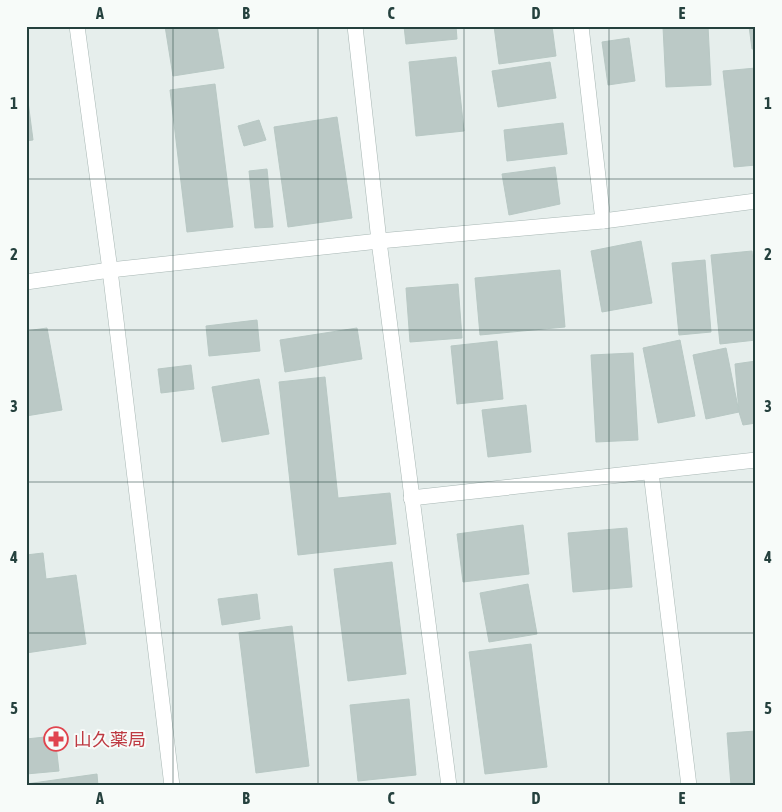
<svg xmlns="http://www.w3.org/2000/svg" width="782" height="812" viewBox="0 0 782 812" font-family="'Asap Condensed','Noto Sans JP',sans-serif">
<style>
.building{fill:#bbc9c6;stroke:#b8c8c4}
.lines{fill:none;stroke-linecap:round;stroke-linejoin:round}
.minor-casing{stroke:#a8b7b4;stroke-width:16}
.minor{stroke:#fff;stroke-width:15}
.grid{fill:none;stroke:#25413e;stroke-width:1;stroke-opacity:0.55}
.labels{text-anchor:middle;dominant-baseline:central;stroke-width:4;stroke-linejoin:round;paint-order:stroke}
.health-label{font-size:18px;fill:#be3a42;stroke:#f7fbf9;text-anchor:start}
.neatline{fill:none;stroke:#25413e;stroke-width:2}
.grid-label{font-size:16px;text-anchor:middle;font-weight:bold;fill:#25413e}
</style>
<rect width="100%" height="100%" fill="#e6eeec"/>
<g class="building">
<path d="M165 26H217L224 68 173 76Z"/>
<path d="M404 26H456L457 39 406 44Z"/>
<path d="M494 26H552L556 56 499 64Z"/>
<path d="M708 26 711 85 666 87 663 27Z"/>
<path d="M749 26H756V49H752Z"/>
<path d="M629 38 635 81 608 85 602 42Z"/>
<path d="M456 57 464 131 416 136 409 62Z"/>
<path d="M550 62 556 98 498 107 492 71Z"/>
<path d="M756 68V165L734 167 723 71Z"/>
<path d="M215 84 233 227 187 232 170 90Z"/>
<path d="M26 86 33 140 26 141Z"/>
<path d="M337 117 352 218 288 227 274 127Z"/>
<path d="M259 120 266 140 244 146 238 126Z"/>
<path d="M563 123 567 154 507 161 504 130Z"/>
<path d="M555 167 560 204 509 215 502 174Z"/>
<path d="M267 169 273 227 255 228 249 171Z"/>
<path d="M641 241 652 303 602 312 591 251Z"/>
<path d="M752 251 756 292V340L720 344 711 255Z"/>
<path d="M705 260 711 332 679 335 672 263Z"/>
<path d="M560 270 565 327 480 335 475 278Z"/>
<path d="M458 284 462 338 410 342 406 288Z"/>
<path d="M257 320 260 351 209 356 206 326Z"/>
<path d="M47 328 62 410 26 416V331Z"/>
<path d="M357 328 362 359 285 372 280 340Z"/>
<path d="M680 340 695 416 658 423 643 348Z"/>
<path d="M497 341 503 399 457 404 451 346Z"/>
<path d="M726 348 739 412 706 419 693 355Z"/>
<path d="M633 353 638 440 596 442 591 355Z"/>
<path d="M756 361V423L743 425 739 412 735 364Z"/>
<path d="M191 365 194 389 161 393 158 369Z"/>
<path d="M325 377 338 498 390 493 396 544 298 555 279 382Z"/>
<path d="M259 379 269 434 222 442 212 387Z"/>
<path d="M526 405 531 452 488 457 482 410Z"/>
<path d="M523 525 529 574 463 582 457 534Z"/>
<path d="M627 528 632 587 573 592 568 533Z"/>
<path d="M43 553 46 579 76 575 86 644 26 653V555Z"/>
<path d="M392 562 406 674 348 681 334 569Z"/>
<path d="M528 584 537 634 489 642 480 593Z"/>
<path d="M257 594 260 619 222 625 218 599Z"/>
<path d="M292 626 309 766 256 773 239 633Z"/>
<path d="M531 644 547 767 485 774 469 652Z"/>
<path d="M409 699 416 775 358 781 350 705Z"/>
<path d="M756 731V786H731L727 733Z"/>
<path d="M55 736 59 771 26 774V739Z"/>
<path d="M97 774 98 786H26V784Z"/>
</g>
<g class="lines">
<g class="minor-casing">
<g id="minor">
<path d="M77 26 110 270 172 786"/>
<path d="M355 26 379 241 449 786"/>
<path d="M581 26 603 221"/>
<path d="M26 282 110 270 379 241 603 221 756 201"/>
<path d="M651 472 689 786"/>
<path d="M411 498 756 460"/>
</g>
</g>
<use href="#minor" class="minor"/>
</g>
<path class="grid" d="M173 26V786M318 26V786M464 26V786M609 26V786M26 179H756M26 330H756M26 482H756M26 633H756"/>
<defs>
<g id="pharmacy-ring" transform="scale(1.25)"><circle r="9.5" fill="#f7fbf9" stroke="#e0444e" stroke-width="1.5"/><path d="M-2-6h4v4h4v4h-4v4h-4v-4h-4v-4h4Z" fill="#e0444e"/></g>
</defs>
<g fill-rule="evenodd">
<use href="#pharmacy-ring" x="56" y="739"/>
</g>
<g class="labels">
<g class="health-label">
<text x="74" y="739">山久薬局</text>
</g>
</g>
<rect width="782" height="812" fill="none" stroke="#f7fbf9" stroke-width="55"/>
<rect x="28" y="28" width="726" height="756" class="neatline"/>
<g class="grid-label">
<text x="100" y="19">A</text>
<text x="246" y="19">B</text>
<text x="391" y="19">C</text>
<text x="536" y="19">D</text>
<text x="682" y="19">E</text>
<text x="14" y="109">1</text>
<text x="768" y="109">1</text>
<text x="14" y="260">2</text>
<text x="768" y="260">2</text>
<text x="14" y="412">3</text>
<text x="768" y="412">3</text>
<text x="14" y="563">4</text>
<text x="768" y="563">4</text>
<text x="14" y="714">5</text>
<text x="768" y="714">5</text>
<text x="100" y="804">A</text>
<text x="246" y="804">B</text>
<text x="391" y="804">C</text>
<text x="536" y="804">D</text>
<text x="682" y="804">E</text>
</g>
</svg>
